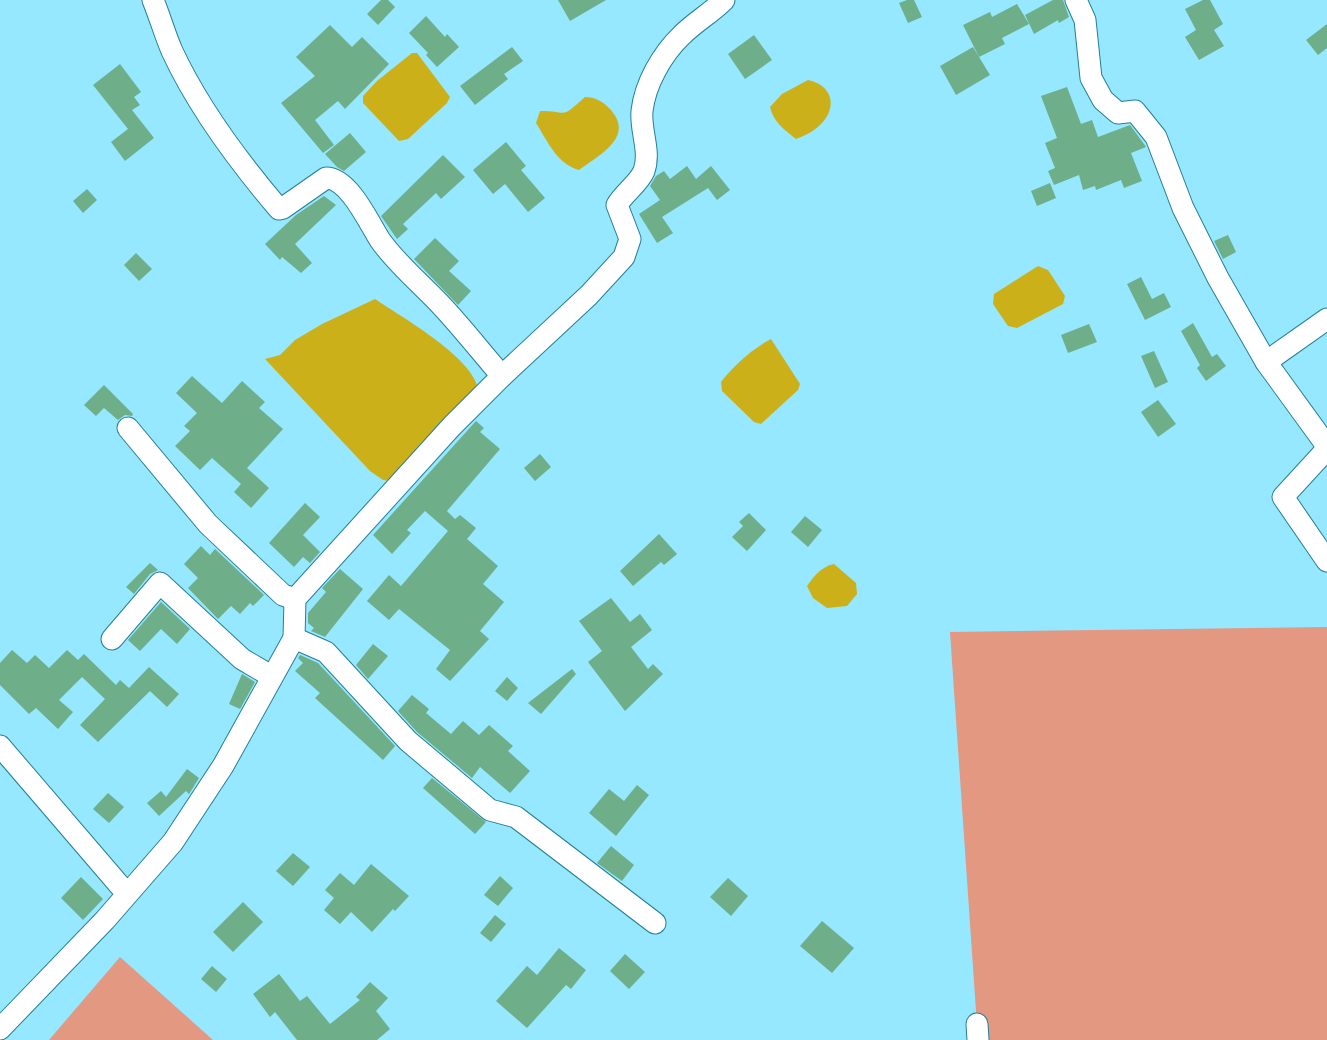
<svg xmlns="http://www.w3.org/2000/svg" width="1327" height="1040" viewBox="0 0 1327 1040" font-family="Literata,serif">
<style>
.green{fill:#e39882}
.water{fill:#ccb019}
.building{fill:#6eae88}
.lines{fill:none;stroke-linecap:round;stroke-linejoin:round}
.street-casing{stroke:#267f94;stroke-width:23}
.street{stroke:#fff;stroke-width:21}
</style>
<rect width="100%" height="100%" fill="#95e8ff"/>
<g class="green">
<path d="M1327 627V1040H978L950 632Z"/>
<path d="M120 957 213 1040H49Z"/>
</g>
<g class="water">
<path d="M412 53H417L450 97 447 103 408 139 399 141 363 103V96L377 81Z"/>
<path d="M808 80C833 85 838 108 820 125 813 132 804 136 796 139 785 130 773 122 770 107L782 94Z"/>
<path d="M585 97C595 97 602 101 609 108 636 136 601 154 579 170 557 164 548 142 536 123L540 111C570 111 559 120 585 97Z"/>
<path d="M1038 266 1048 270 1065 296 1063 304 1017 328 1008 326 993 304 994 294Z"/>
<path d="M375 299C403 318 467 354 477 385L389 481 383 480 370 471 265 359 280 355 295 340 322 324Z"/>
<path d="M771 339 800 384 798 390 761 424 754 422 722 391 721 382C733 366 753 348 771 339Z"/>
<path d="M834 564 856 583 857 594 847 606 827 608 813 598 807 586C815 575 821 567 834 564Z"/>
</g>
<g class="building">
<path d="M381 0H388L395 7 378 25 367 14Z"/>
<path d="M558 0H606L570 21Z"/>
<path d="M907 0H914L922 17 908 23 899 3Z"/>
<path d="M1053 0H1063L1069 17 1059 23 1058 20 1034 34 1025 15Z"/>
<path d="M1203 0H1210L1223 24 1214 30 1224 46 1199 60 1185 37 1196 30 1185 9Z"/>
<path d="M1017 4 1029 24 1002 38 1005 44 979 57 963 25 990 12 992 17Z"/>
<path d="M426 16 445 37 447 34 459 47 437 67 426 55 428 53 409 33Z"/>
<path d="M1327 24V48L1318 55 1306 40Z"/>
<path d="M330 25 352 47 362 37 389 64 345 109 338 101 315 120 334 145 323 153 281 103 315 76 296 57Z"/>
<path d="M754 35 772 60 745 79 728 54Z"/>
<path d="M512 47 523 61 504 74 508 79 475 105 460 86Z"/>
<path d="M973 47 990 75 956 95 940 66Z"/>
<path d="M120 64 141 92 134 97 140 105 132 110 154 138 125 161 111 142 128 129 93 85Z"/>
<path d="M1067 87 1081 124 1092 120 1098 137 1130 125 1144 144 1146 147 1131 153 1142 181 1124 188 1121 180 1096 190 1095 186 1083 190 1079 175 1054 185 1048 171 1055 168 1045 143 1057 138 1041 96Z"/>
<path d="M350 133 366 152 344 171 337 167 325 154Z"/>
<path d="M506 142 526 166 521 170 545 198 528 212 505 184 493 194 473 170Z"/>
<path d="M443 155 465 177 441 199 436 193 403 224 408 229 397 239 381 216Z"/>
<path d="M687 166 696 179 711 166 730 190 717 200 708 188 662 217 673 233 657 243 639 214 660 200 650 186 656 176 664 171 670 179Z"/>
<path d="M1050 183 1056 198 1037 206 1031 191Z"/>
<path d="M87 189 97 200 83 213 73 201Z"/>
<path d="M324 196 336 205 295 244 312 263 301 273 282 257 280 260 265 244 296 215Z"/>
<path d="M1228 235 1236 252 1223 259 1214 241Z"/>
<path d="M435 238 459 261 449 271 471 291 458 305 414 259Z"/>
<path d="M136 253 152 269 139 281 124 265Z"/>
<path d="M1141 277 1152 299 1164 293 1171 307 1145 320 1127 284Z"/>
<path d="M1193 323 1212 357 1217 354 1226 366 1206 381 1197 368 1200 365 1181 331Z"/>
<path d="M1089 324 1097 342 1068 353 1061 335Z"/>
<path d="M1154 351 1168 382 1155 388 1141 356Z"/>
<path d="M192 376 222 403 242 381 265 402 259 408 283 429 247 468 269 488 251 508 234 492 241 484 212 458 200 470 175 446 190 431 184 426 197 413 176 393Z"/>
<path d="M104 385 133 414 132 416 125 415 118 420 104 408 96 416 84 405Z"/>
<path d="M1158 400 1176 424 1158 437 1141 412Z"/>
<path d="M476 421 484 428 480 432 500 449 447 511 455 519 460 515 476 528 467 539 498 566 483 584 504 602 480 631 489 639 450 681 436 669 450 650 399 609 389 620 367 601 389 575 401 586 448 531 425 511 407 530 411 533 392 554 373 535Z"/>
<path d="M540 454 551 467 535 481 524 468Z"/>
<path d="M305 503 320 517 303 535 320 552 310 563 303 557 294 567 269 543Z"/>
<path d="M749 513 766 530 747 551 732 537 743 526 739 522Z"/>
<path d="M805 516 822 530 808 547 791 532Z"/>
<path d="M659 534 677 554 664 565 661 562 633 586 620 571Z"/>
<path d="M201 546 210 555 215 549 264 595 253 606 250 603 240 614 231 606 218 619 188 588 198 578 184 564Z"/>
<path d="M150 563 158 570 150 574 134 594 126 587Z"/>
<path d="M340 569 363 589 325 637 311 631 314 628 308 623V613L326 592 322 588Z"/>
<path d="M611 598 630 622 640 614 652 630 631 647 648 669 653 664 663 674 625 711 588 662 602 651 579 621Z"/>
<path d="M161 602 190 629 177 644 161 629 140 651 128 640Z"/>
<path d="M373 644 388 656 368 679 356 665Z"/>
<path d="M12 650 27 663 35 655 49 668 67 650 78 660 84 654 116 685 120 680 129 688 149 667 179 694 167 707 150 691 98 742 80 725 105 699 82 677 59 700 73 712 58 729 36 708 29 714 0 685V663Z"/>
<path d="M300 655 318 663 395 746 383 760 315 698 320 693 295 671 303 663 298 658Z"/>
<path d="M572 669 576 674 541 714 528 703Z"/>
<path d="M242 674 255 682 240 709 229 704Z"/>
<path d="M507 677 518 688 507 701 495 691Z"/>
<path d="M412 695 429 709 426 713 451 734 463 721 479 735 489 725 513 746 508 751 530 771 510 793 480 767 472 778 417 732 398 711Z"/>
<path d="M187 769 199 778 189 794 186 791 159 816 147 803 161 791 166 797Z"/>
<path d="M432 778 486 822 475 834 423 788Z"/>
<path d="M637 785 649 795 616 836 589 813 609 789 624 801Z"/>
<path d="M108 793 124 807 109 823 93 809Z"/>
<path d="M611 846 634 865 622 881 597 863Z"/>
<path d="M293 853 310 867 293 886 276 871Z"/>
<path d="M371 864 409 896 395 911 393 909 372 932 351 912 340 924 324 910 334 898 325 890 340 873 354 885Z"/>
<path d="M500 876 513 888 498 906 484 895Z"/>
<path d="M81 877 103 899 83 920 61 898Z"/>
<path d="M728 878 748 896 731 916 710 897Z"/>
<path d="M243 902 263 922 233 952 213 932Z"/>
<path d="M495 915 506 924 491 942 480 933Z"/>
<path d="M822 921 854 948 832 973 800 946Z"/>
<path d="M559 948 586 970 571 989 566 985 527 1028 496 1001 527 966 537 975Z"/>
<path d="M625 954 645 972 629 989 610 971Z"/>
<path d="M212 966 227 979 216 992 201 979Z"/>
<path d="M279 974 300 1001 307 996 330 1024 360 1000 356 997 370 982 388 998 376 1011 390 1029 377 1040H297L275 1012 270 1017 253 994Z"/>
</g>
<g class="lines">
<g class="street-casing">
<g id="street">
<path d="M153 0C160 17 165 35 172 51 199 109 238 161 279 209L283 208 326 178C349 178 369 223 380 240 396 263 420 283 439 303 461 326 481 352 502 376"/>
<path d="M1076 0 1085 20 1091 78 1103 100 1118 113 1135 111 1156 137 1183 208 1218 278 1266 362"/>
<path d="M1327 319 1266 362 1327 446"/>
<path d="M128 428 208 524 283 595 295 599"/>
<path d="M1327 449 1283 497 1327 561"/>
<path d="M294 638 295 599 452 426 502 376 589 295 624 257 630 239 617 205C624 193 639 183 644 171 651 151 640 131 642 111 645 84 662 54 682 35 695 22 711 13 724 0"/>
<path d="M112 639 160 583 242 659 271 676"/>
<path d="M0 746 127 894"/>
<path d="M977 1024 978 1040"/>
<path d="M0 1029 105 920 173 842 223 766 294 638 326 652 408 741 490 810 516 817 655 923"/>
</g>
</g>
<use href="#street" class="street"/>
</g>
</svg>
